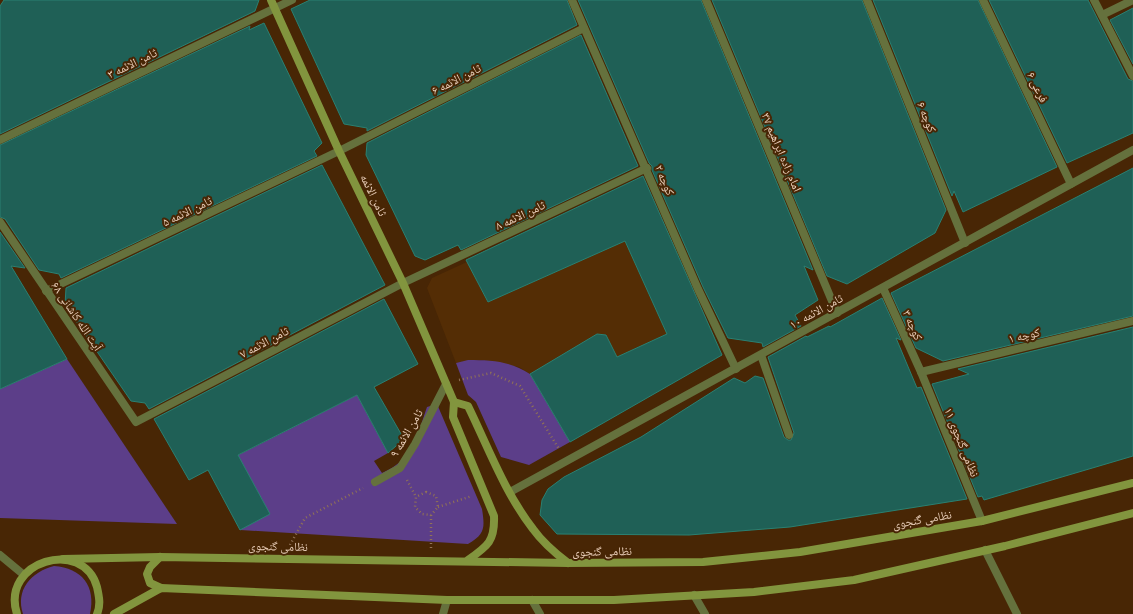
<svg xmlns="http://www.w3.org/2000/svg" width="1133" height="614" viewBox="0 0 1133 614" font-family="'IBM Plex Serif','Noto Naskh Arabic',serif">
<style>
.built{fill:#542d05}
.green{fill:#5c3e89}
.building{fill:#1f6056;stroke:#2a8072}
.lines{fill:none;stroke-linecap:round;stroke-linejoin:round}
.path{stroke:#917256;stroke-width:2.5;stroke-dasharray:1 3;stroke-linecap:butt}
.lane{stroke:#65713d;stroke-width:8}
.street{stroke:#65713d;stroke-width:8}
.secondary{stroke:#82953e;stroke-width:8}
.labels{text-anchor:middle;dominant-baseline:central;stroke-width:4;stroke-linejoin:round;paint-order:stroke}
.street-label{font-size:12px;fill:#e8cdb8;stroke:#482605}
</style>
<rect width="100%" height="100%" fill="#482605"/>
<path class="built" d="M625 241 667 334 617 357 606 335 597 334 530 374 519 367 483 360 456 363 427 288 432 278 467 262 488 302Z"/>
<g class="green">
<path d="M67 359 177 524 0 518V389Z"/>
<path d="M468 360C491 360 510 361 530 374L570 442 529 465 501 457 476 402 468 395 456 363Z"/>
<path d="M357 395 388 453 374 461 382 473C414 459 416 438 427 407L437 404 482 509C485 528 485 534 468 544L240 530 238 455Z"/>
<path d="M54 566C82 568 96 586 90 614H23C15 590 31 572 54 566Z"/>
</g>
<g class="building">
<path d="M4 0H259L255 11 0 134V6Z"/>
<path d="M310 0H567L577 25 367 131V128L344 124 291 9Z"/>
<path d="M578 0H701L813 270 804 266 818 300 795 315 801 326 763 347 762 343 728 338 703 287 652 170V166L649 163Z"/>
<path d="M712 0H862L946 210 935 233 847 284 827 276Z"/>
<path d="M873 0H978L1057 167 963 212 954 191 952 196Z"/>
<path d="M989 0H1088L1128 79 1133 81V133L1067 163Z"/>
<path d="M1133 8V64L1110 20Z"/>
<path d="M264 23 322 143 314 151 317 156 61 278 59 274 39 270 5 219 0 217V145L250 26 249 30Z"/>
<path d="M581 35 638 166 461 250 458 245 425 260 415 256 366 155 367 143Z"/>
<path d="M322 165 385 285 149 409 145 403 131 401 65 305 66 288Z"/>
<path d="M1133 168V316L943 361 916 348 891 293Z"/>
<path d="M643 176 722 355 570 442 530 374 597 334 606 335 617 357 667 334 625 241 488 302 466 260Z"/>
<path d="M0 232 25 268 11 266 67 359 0 389Z"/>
<path d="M882 298 901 340 896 338 917 388 921 387 967 499 790 527 689 535 557 534 540 515 542 500 548 489 564 477 641 437 734 378 745 383 755 376 763 378 784 437 788 440H791L794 433 768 357 806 336 807 337 829 326 830 327Z"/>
<path d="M384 299 418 364 374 387 404 439 388 453 357 395 238 455 270 514 240 530 208 470 189 480 154 419Z"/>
<path d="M1133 327V456L984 500 982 496 978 497 932 384 969 374 958 369Z"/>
</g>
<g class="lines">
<g class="path">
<path d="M459 380 491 373 520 386 559 449"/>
<path d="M407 480 416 497"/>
<path d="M426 492 436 496 438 507 431 515 422 514 415 507 416 497Z"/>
<path d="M438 507 472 496"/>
<path d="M290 545 305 518 363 488"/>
<path d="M431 548V515"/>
</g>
<path class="lane" d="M761 355 789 435"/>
<g class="street">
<path d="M572 0 698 289 736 369"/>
<path d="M706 0 837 313"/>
<path d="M867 0 965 243"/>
<path d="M983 0 1071 184"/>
<path d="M1094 0 1133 76"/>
<path d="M1102 15 1133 0"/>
<path d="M0 140 292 0"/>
<path d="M0 222 136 422 403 283 647 168"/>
<path d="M883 288 921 372 982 521"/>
<path d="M46 291 339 151 584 28"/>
<path d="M921 372 1133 321"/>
<path d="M375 482 400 468 415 444 446 384"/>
<path d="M510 492 1133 150"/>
<path d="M985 550 1017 614"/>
<path d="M0 555 24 575"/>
<path d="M694 595 705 614"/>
<path d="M532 600 540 614"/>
<path d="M443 614 447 600"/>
</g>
<g class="secondary">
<path d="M271 0 339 151 403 283 454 402 453 417 494 516C495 541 488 546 468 560"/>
<path d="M454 402 468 406C488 447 505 493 533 529 543 543 555 553 568 563"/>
<path d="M160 557 150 567 147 574 150 583 161 588"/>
<path d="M63 559 160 557 568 563 703 562 800 552 982 521 1133 483"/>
<path d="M17 614C0 561 83 537 97 587 99 596 101 605 97 614"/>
<path d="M114 614 161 588 447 600H614L754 592 854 580 1005 546 1133 513"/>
</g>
</g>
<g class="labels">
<g class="street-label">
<text transform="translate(132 63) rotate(-26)">ثامن الائمه ۳</text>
<text transform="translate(456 79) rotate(-27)">ثامن الائمه ۶</text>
<text transform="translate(1038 87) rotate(64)">فرعی ۶</text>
<text transform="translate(927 117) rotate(68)">کوچه ۶</text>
<text transform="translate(782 152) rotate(67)">امام زاده ابراهیم ۳۷</text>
<text transform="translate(665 180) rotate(67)">کوچه ۲</text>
<text transform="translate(374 195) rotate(64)">ثامن الائمه</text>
<text transform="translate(187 211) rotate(-26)">ثامن الائمه ۵</text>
<text transform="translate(520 215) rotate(-25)">ثامن الائمه ۸</text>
<text transform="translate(816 311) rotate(-29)">ثامن الائمه ۱۰</text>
<text transform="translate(77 316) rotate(56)">آیت الله کاشانی ۶۸</text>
<text transform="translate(913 325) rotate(66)">کوچه ۳</text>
<text transform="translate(1024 335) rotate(-13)">کوچه ۱</text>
<text transform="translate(264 342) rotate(-28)">ثامن الائمه ۷</text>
<text transform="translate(406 433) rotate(-60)">ثامن الائمه ۹</text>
<text transform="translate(962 442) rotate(68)">نظامی گنجوی ۱۱</text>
<text transform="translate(922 519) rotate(-10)">نظامی گنجوی</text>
<text transform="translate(278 546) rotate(1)">نظامی گنجوی</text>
<text transform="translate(602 551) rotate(-1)">نظامی گنجوی</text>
</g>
</g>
</svg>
